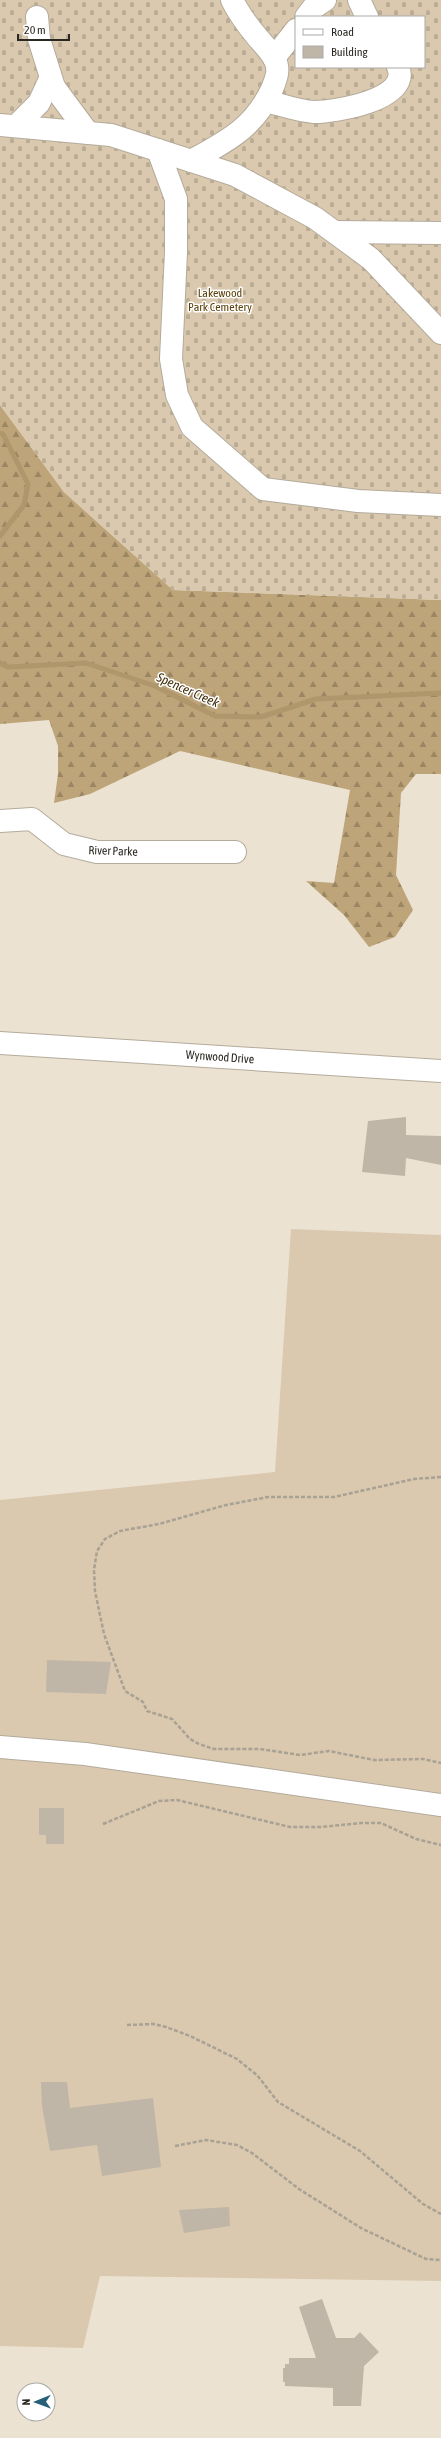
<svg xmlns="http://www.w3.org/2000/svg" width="441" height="2438" viewBox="0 0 441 2438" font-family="'Asap Condensed',sans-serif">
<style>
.grass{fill:#dac9ae}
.forest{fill:url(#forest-firs)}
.cemetery{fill:url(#cemetery-stones);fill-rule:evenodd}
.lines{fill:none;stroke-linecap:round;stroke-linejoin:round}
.stream{stroke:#af966b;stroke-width:5}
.building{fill:#bfb6a7}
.minor-casing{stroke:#b4ab9c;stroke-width:24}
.path{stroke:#a8a194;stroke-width:2.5;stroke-dasharray:4 2;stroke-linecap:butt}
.minor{stroke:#fff;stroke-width:22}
.labels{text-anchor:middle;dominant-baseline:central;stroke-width:3;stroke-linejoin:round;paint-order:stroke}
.park-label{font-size:12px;fill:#5b4109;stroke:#fff}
.street-label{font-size:12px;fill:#2b2822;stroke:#fff}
.water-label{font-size:13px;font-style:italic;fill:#422f0b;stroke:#fff}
</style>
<defs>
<pattern id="forest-firs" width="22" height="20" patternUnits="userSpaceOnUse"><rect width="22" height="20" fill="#bea479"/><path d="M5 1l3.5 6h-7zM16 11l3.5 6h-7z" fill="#9b8663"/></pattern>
<pattern id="cemetery-stones" width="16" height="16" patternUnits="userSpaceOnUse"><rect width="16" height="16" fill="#dac9ae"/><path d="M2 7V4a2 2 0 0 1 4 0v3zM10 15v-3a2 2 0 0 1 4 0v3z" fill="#bbad95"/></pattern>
</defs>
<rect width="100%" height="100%" fill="#ebe2d2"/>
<path class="grass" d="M291 1229 441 1235V2281L100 2276 83 2348 0 2346V1500L275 1472Z"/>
<path class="forest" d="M0 405 64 492 173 590 441 600V774H416L401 793 396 875 413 910 395 937 369 947 344 915 306 881 334 883 350 790 180 751 90 794 54 803 58 774V746L49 720 0 724Z"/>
<path class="cemetery" d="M0 0H441V600L173 590 64 492 0 405ZM296 17H424V67H296Z"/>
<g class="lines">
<g class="stream">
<path d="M0 433 3 434 28 484 24 505 0 536"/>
<path d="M0 663 8 667 86 663 155 686 215 716 261 717 316 699 441 693"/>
</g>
</g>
<g class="building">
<path d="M406 1117V1135L441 1136V1165L406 1158 405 1176 362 1172 368 1121Z"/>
<path d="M47 1660 111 1662 106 1694 46 1692Z"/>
<path d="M39 1808H64V1844H46V1835H39Z"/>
<path d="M41 2082H67L70 2108 153 2098 161 2167 102 2176 97 2145 50 2151 42 2106Z"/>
<path d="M229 2207 230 2226 184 2233 179 2210Z"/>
<path d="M322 2299 336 2338H354L360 2332 379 2352 364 2366 361 2406H333V2388L285 2386V2382H283V2368H285V2364H289V2358H316L299 2307Z"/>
</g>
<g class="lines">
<g class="minor-casing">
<g id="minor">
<path d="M359 0 367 17"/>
<path d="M37 17 39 39 54 87 88 133"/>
<path d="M306 17 313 8 325 0"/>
<path d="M274 58 296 30"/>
<path d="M266 101C282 105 298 111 314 112 334 112 412 100 398 67"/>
<path d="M0 125 111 135 235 175 315 218 371 259 441 333"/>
<path d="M16 126 39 103 50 79"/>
<path d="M158 150 176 199V252L171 359 177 395 192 427 263 489 358 501 441 505"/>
<path d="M191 161C227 141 254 128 272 89 276 79 280 70 275 60 271 52 264 45 258 38 248 26 239 14 232 0"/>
<path d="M335 232 441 233"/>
<path d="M0 821 32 819 64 844 97 852H235"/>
<path d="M0 1043 441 1071"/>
<path d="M0 1747 85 1754 441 1805"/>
</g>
</g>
<g class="path">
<path d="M441 1477 414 1479 334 1497H268L226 1505 159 1524 120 1531 105 1539 97 1551 94 1570 95 1591 104 1634 125 1691 143 1702 147 1711 172 1719 190 1739 199 1744 214 1749H260L300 1755 329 1751 374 1760 423 1759 441 1763"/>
<path d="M103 1824 159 1801 177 1800 290 1827H321L361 1823H381L416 1839 441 1845"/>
<path d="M127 2025 154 2024 166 2027 190 2036 237 2059 257 2075 278 2102 360 2151 423 2204 441 2214"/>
<path d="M175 2146 206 2140 237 2145 252 2153 299 2189 361 2228 426 2259 441 2260"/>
</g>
<use href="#minor" class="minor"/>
</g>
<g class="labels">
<g class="park-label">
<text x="220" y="293">Lakewood<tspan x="220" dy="14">Park Cemetery</tspan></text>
</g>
<g class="street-label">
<text transform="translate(113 851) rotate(2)">River Parke</text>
<text transform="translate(220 1057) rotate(4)">Wynwood Drive</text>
</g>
<g class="water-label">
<text transform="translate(188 690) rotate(24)">Spencer Creek</text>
</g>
</g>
<rect x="295" y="16" width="130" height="52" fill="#ffffff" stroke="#aaa9a7"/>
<rect x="303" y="29" width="20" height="6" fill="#ffffff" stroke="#aaa9a7"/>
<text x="331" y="36" font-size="12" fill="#2b2822">Road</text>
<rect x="303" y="46" width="20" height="12" fill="#bfb6a7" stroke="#aaa9a7"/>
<text x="331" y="56" font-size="12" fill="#2b2822">Building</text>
<g transform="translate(36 2402) rotate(269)"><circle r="19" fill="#ffffff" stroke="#aaa9a7"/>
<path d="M0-3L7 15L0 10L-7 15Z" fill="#255f78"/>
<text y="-6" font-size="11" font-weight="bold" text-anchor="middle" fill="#2b2822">N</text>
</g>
<path d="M18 34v6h51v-6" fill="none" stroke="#2b2822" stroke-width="2"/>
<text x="24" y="34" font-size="12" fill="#2b2822" stroke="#ffffff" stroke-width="3" paint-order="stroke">20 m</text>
</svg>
